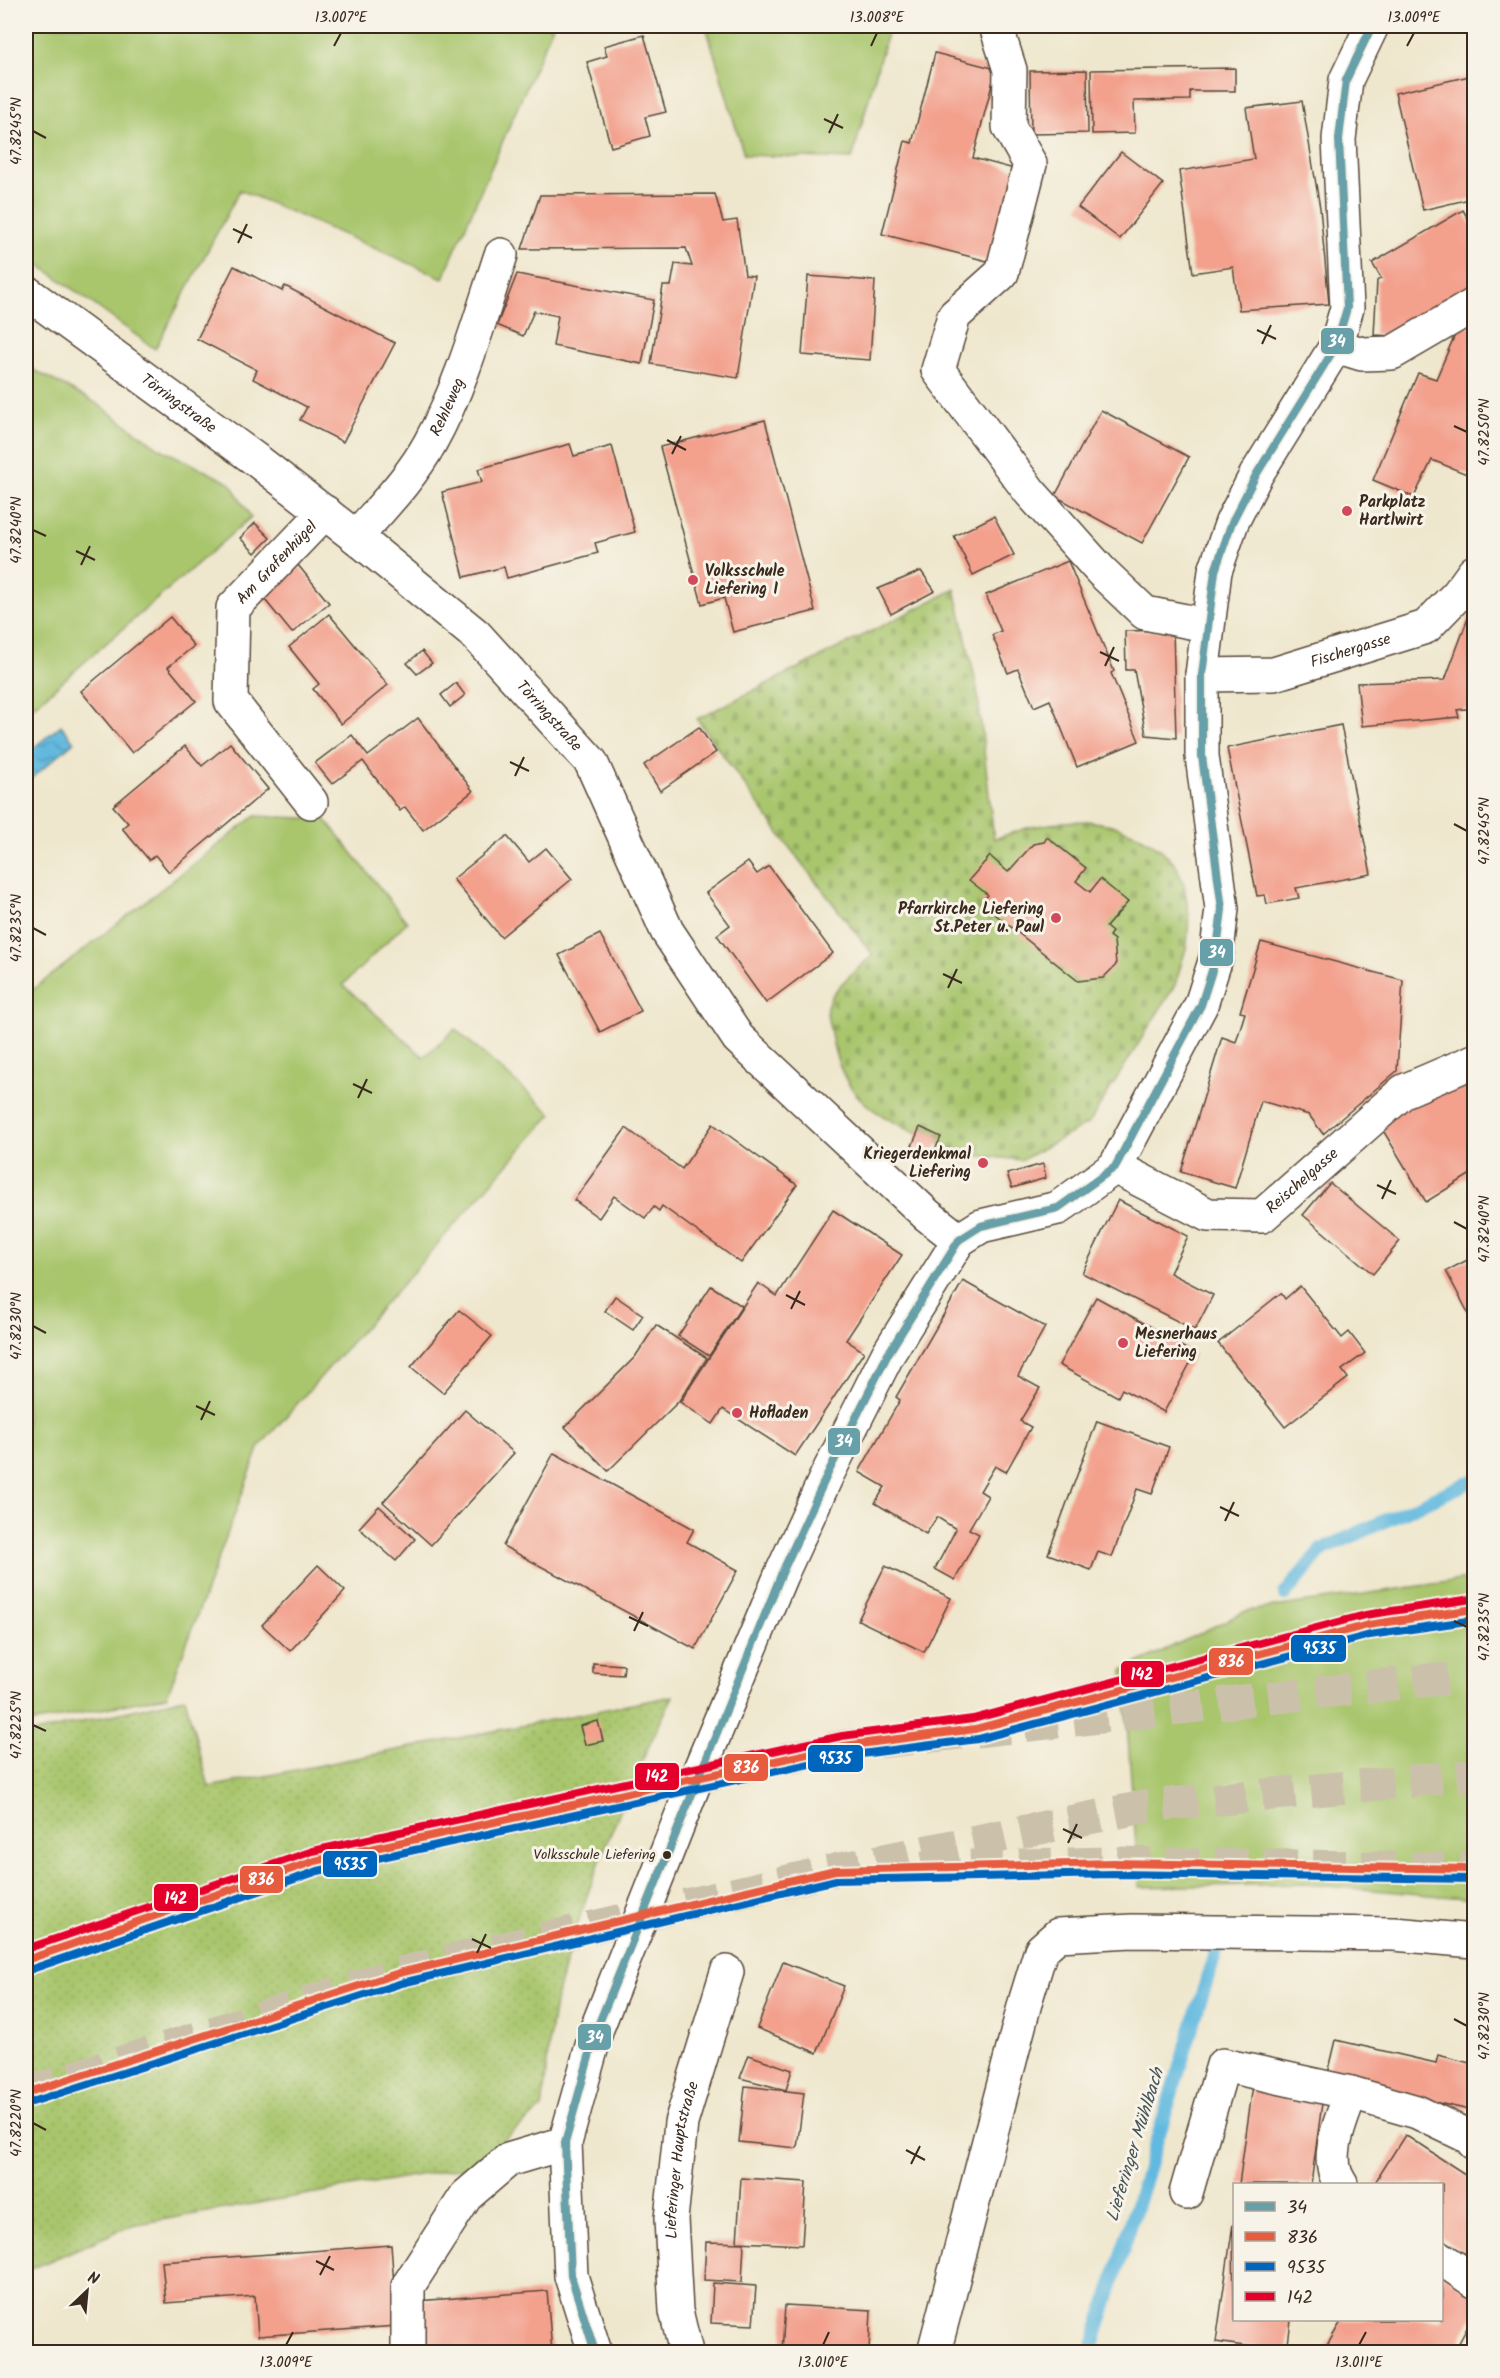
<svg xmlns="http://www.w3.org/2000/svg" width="1500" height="2378" viewBox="0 0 1500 2378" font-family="Kalam,sans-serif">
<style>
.grass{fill:#a9c66d;stroke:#727846;stroke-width:1.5}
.cemetery{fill:url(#cemetery-stones);stroke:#727846;stroke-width:1.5}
.park{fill:url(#park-dots);stroke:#727846;stroke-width:1.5}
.water{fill:url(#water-waves);stroke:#4e727e;stroke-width:1.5}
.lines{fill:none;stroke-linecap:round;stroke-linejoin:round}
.stream{stroke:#62b9df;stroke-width:14}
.building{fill:#f3a08d}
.highway-tunnel{stroke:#cbc1aa;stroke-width:33;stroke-dasharray:33 16;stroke-linecap:butt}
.minor-casing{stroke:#564638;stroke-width:36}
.minor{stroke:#fff;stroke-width:33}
.bus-1-casing{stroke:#f7f3e8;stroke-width:12}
.bus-2-casing{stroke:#f7f3e8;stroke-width:12}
.bus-3-casing{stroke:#f7f3e8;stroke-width:12}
.bus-4-casing{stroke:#f7f3e8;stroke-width:12}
.bus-1{stroke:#68a0a9;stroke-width:8}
.bus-2{stroke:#e75b3f;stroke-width:8}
.bus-3{stroke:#0065bd;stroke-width:8}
.bus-4{stroke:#e4002b;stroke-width:8}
.ticks{fill:none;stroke:#3b2a1e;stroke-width:2}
.poi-dot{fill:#d1495b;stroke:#f7f3e8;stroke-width:2}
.bus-dot{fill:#3b2a1e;stroke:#f7f3e8;stroke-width:2}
.labels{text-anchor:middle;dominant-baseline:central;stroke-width:6;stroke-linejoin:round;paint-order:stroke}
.bus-label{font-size:14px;fill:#3b2a1e;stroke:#f7f3e8;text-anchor:end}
.street-label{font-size:16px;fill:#3b2a1e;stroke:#f7f3e8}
.poi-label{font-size:16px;font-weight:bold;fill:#3b2a1e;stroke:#f7f3e8;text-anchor:start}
.water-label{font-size:18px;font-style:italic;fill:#475558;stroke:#f7f3e8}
.line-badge{stroke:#f7f3e8;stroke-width:2}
.badge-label{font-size:16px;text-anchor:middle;font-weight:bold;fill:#fff}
.neatline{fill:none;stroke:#3b2a1e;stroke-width:2}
.ticks-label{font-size:15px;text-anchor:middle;fill:#3b2a1e}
</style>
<defs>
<pattern id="cemetery-stones" width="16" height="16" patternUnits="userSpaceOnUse" patternTransform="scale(1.5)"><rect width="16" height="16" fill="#a9c66d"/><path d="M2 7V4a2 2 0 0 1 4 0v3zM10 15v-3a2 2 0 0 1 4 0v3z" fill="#92aa5e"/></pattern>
<pattern id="park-dots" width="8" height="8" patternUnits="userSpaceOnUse" patternTransform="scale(1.5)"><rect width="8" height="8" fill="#a9c66d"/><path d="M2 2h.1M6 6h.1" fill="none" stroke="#92aa5e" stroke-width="1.8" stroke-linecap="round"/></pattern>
<pattern id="water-waves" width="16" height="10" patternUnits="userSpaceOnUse" patternTransform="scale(1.5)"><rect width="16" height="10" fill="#62b9df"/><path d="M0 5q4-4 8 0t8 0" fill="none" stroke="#5297b4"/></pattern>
</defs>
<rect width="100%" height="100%" fill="#f7f3e8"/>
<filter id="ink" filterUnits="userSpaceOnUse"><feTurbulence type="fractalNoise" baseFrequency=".0167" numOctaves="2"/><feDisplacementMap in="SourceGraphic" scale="12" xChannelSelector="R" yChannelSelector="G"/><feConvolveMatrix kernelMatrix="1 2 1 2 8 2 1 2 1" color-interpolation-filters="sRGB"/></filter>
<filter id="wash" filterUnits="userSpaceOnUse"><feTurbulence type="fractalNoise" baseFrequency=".008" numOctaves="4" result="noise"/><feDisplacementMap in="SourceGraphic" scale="24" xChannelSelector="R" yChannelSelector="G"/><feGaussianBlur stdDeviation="1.35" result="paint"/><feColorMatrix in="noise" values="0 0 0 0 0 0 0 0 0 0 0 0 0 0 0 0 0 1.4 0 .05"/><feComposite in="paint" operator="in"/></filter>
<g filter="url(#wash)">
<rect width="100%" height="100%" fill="#efe7cd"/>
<g class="grass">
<path d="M26 26H553L443 278 240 190 155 349 26 255Z"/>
<path d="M706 26H889L852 159 744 155Z"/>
<path d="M26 366 96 403 159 448 230 483 251 517 26 713Z"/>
<path d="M255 816 325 819 407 922 343 985 424 1057 455 1029 552 1114 260 1446 167 1696 26 1724V995Z"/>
<path d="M1474 1578V1899L1306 1884 1139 1887 1123 1670 1246 1611Z"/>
</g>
<path class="cemetery" d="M955 589 977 688 994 839 1027 828 1063 822 1087 821 1112 825 1138 835 1159 848 1175 863 1184 885 1189 916 1187 945 1175 985 1089 1123 1022 1160 965 1154 938 1143 941 1136 921 1127 917 1134C868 1110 843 1095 832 1039 831 1030 826 1016 827 1007 830 990 860 967 873 955L786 843 697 719Z"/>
<path class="park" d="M673 1696C626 1791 582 1893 557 1995 548 2032 547 2072 542 2109L470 2166 132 2225 26 2271V1735L185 1698 209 1787Z"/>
<path class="water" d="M61 725 74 742 26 783V754Z"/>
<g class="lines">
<g class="stream">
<path d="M1285 1594 1321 1550 1474 1480"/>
<path d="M1091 2352 1217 1947"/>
</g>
</g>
<g id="blocks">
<g class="building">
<path d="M1469 26H1474V43Z"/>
<path d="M644 35 666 112 645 117 650 136 611 147 587 62 607 56 604 46Z"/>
<path d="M935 53 996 69 973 158 1018 170 995 263 882 234 905 141 912 143Z"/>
<path d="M1235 68V91H1190V100L1134 101 1135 133 1092 134 1091 70Z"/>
<path d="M1087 70 1088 133 1031 134 1030 71Z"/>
<path d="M1474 75V198L1423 210 1395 93Z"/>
<path d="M1302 101 1320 208 1329 304 1239 310 1233 267 1193 273 1179 171 1254 159 1246 108Z"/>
<path d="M1121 152 1163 184 1120 239 1078 207Z"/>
<path d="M715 194 723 222 737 220 745 275 754 276 738 378 651 364 663 286H671L675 264 692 266 686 248 522 249 540 195Z"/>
<path d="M1463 210 1474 229V293L1392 336 1374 335 1377 281 1381 278 1372 263Z"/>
<path d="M234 266 282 291 285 286 395 343 343 442 300 420 307 407 253 379 257 370 197 339Z"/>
<path d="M517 274 654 300 642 364 553 346 558 316 534 311 523 336 497 325Z"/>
<path d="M808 276 875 281 870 360 802 355Z"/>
<path d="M1460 323 1474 328V477L1432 460 1414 497 1373 480 1418 373 1436 379Z"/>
<path d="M1101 410 1189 457 1142 543 1055 496Z"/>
<path d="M765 420 815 611 733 632 724 598 702 604 660 447Z"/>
<path d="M570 444 574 456 612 446 635 532 595 543 598 553 507 578 504 567 464 577 442 492 482 482 478 469Z"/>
<path d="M994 516 1014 555 973 575 954 536Z"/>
<path d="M255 523 270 538 255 553 240 538Z"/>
<path d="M1068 561 1114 671 1111 673 1139 741 1077 767 1050 700 1034 707 1018 669 1008 673 992 635 1001 631 986 595Z"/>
<path d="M298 565 329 603 292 633 261 595Z"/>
<path d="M921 571 935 591 891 614 878 589Z"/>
<path d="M1474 602V708L1457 710 1459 717 1362 726 1357 683 1445 680Z"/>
<path d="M329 614 388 685 341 724 313 689 319 684 289 647Z"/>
<path d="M170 617 194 646 168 667 196 701 132 753 81 691Z"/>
<path d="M1173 630 1176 738 1146 735 1134 670H1126L1125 631Z"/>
<path d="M422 651 432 663 417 674 407 663Z"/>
<path d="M456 683 465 695 450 707 441 695Z"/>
<path d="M418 718 473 791 423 830 405 807 400 811 363 761 332 784 315 763 352 735 368 756Z"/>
<path d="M1341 725 1371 874 1296 888 1299 898 1267 904 1265 895 1257 896 1227 748Z"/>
<path d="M699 727 716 752 660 791 644 765Z"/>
<path d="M230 743 268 789 169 872 155 855 149 860 122 828 128 823 113 806 185 746 202 766Z"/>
<path d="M507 836 529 862 546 848 572 879 501 937 453 879Z"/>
<path d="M1047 837 1086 868 1076 881 1090 892 1100 879 1128 902 1106 927 1112 932 1109 936 1114 940 1116 965 1103 978 1078 981 981 903 988 895 969 880 990 856 1008 872 1033 844 1044 842Z"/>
<path d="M748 862 757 874 769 866 833 953 766 1003 717 935 730 925 706 893Z"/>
<path d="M600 934 641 1011 600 1032 559 955Z"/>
<path d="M1261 942 1403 980 1397 1071 1323 1134 1309 1115 1261 1101 1235 1188 1181 1172 1222 1037 1236 1042 1245 1013 1240 1012Z"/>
<path d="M1474 1068V1172L1426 1202 1378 1122Z"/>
<path d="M713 1124 797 1185 741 1263 662 1206 659 1211 654 1207 645 1218 614 1196 599 1218 574 1200 626 1128 682 1169Z"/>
<path d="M920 1127 941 1137 932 1156 912 1146Z"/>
<path d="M1043 1164 1046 1178 1012 1188 1007 1174Z"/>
<path d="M1330 1183 1400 1241 1373 1274 1303 1215Z"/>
<path d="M1118 1200 1188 1236 1170 1273 1213 1295 1195 1330 1082 1273Z"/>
<path d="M833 1210 902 1255 846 1340 864 1352 795 1456 723 1409 713 1424 680 1402 758 1283 777 1296Z"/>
<path d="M1473 1257 1474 1259V1324L1446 1271Z"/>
<path d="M963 1281 1045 1327 1018 1376 1040 1388 1020 1421 1031 1427 1006 1472 995 1466 980 1491 988 1496 969 1529 979 1534 955 1580 935 1569 956 1529 937 1517 926 1534 875 1503 885 1487 859 1472 900 1400 896 1397Z"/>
<path d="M711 1286 742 1306 709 1356 678 1336Z"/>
<path d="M1300 1286 1342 1338 1349 1332 1365 1353 1342 1370 1348 1378 1285 1427 1218 1343 1281 1293 1285 1299Z"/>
<path d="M615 1296 643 1315 633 1330 605 1311Z"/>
<path d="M1096 1297 1155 1329 1154 1331 1195 1354 1164 1412 1122 1389 1118 1397 1059 1365Z"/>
<path d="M459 1310 492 1336 443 1393 411 1367Z"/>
<path d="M656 1325 707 1358 679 1401 608 1471 565 1427 635 1357Z"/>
<path d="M465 1410 514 1453 431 1545 383 1502Z"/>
<path d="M1097 1421 1169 1447 1152 1494 1137 1489 1112 1557 1098 1552 1091 1570 1048 1554Z"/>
<path d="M554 1453 694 1529 687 1542 738 1570 695 1649 503 1546Z"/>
<path d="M379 1506 415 1539 396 1561 359 1528Z"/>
<path d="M318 1565 345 1591 290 1651 262 1625Z"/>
<path d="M885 1566 951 1598 924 1652 858 1620Z"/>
<path d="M593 1663 624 1665 623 1675 593 1673Z"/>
<path d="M598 1721 603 1741 585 1745 580 1726Z"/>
<path d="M783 1962 844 1986 817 2053 757 2028Z"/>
<path d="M1336 2040 1436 2063 1438 2055 1474 2064V2111L1327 2078Z"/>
<path d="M749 2055 792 2070 786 2090 740 2078Z"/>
<path d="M1253 2085 1323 2096 1311 2184H1239Z"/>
<path d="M745 2086 804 2093 797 2148 739 2142Z"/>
<path d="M1405 2135 1474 2180V2240L1465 2254 1442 2238V2184H1374Z"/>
<path d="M741 2178 806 2182 802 2245 737 2242Z"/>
<path d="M1233 2224 1234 2320H1291L1287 2352 1216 2342Z"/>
<path d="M706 2242 744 2243 742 2282 704 2280Z"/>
<path d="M391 2245 397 2326 258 2336 255 2296 166 2303 162 2262Z"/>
<path d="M1442 2275 1474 2294V2315L1454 2352H1323L1342 2320H1442Z"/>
<path d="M713 2283 756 2286 753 2325 711 2323Z"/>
<path d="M547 2291 552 2352H421L417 2301Z"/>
<path d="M785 2305 871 2310 869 2352H782Z"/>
</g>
</g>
</g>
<g filter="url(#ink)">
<use href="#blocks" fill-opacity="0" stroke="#564638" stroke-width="1.5"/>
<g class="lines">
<g class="highway-tunnel">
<path d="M1078 1702 1368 1625 1474 1609"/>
<path d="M921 1867 1113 1863 1474 1869"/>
<path d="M26 1960 315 1861 844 1746 1429 1680 1474 1679"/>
<path d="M26 2093 399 1973 835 1870 1148 1806 1474 1775"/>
</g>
<g class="minor-casing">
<g id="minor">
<path d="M996 26 1010 70 1009 127 1030 164 1002 273 954 316 938 370 1030 492 1101 571 1145 613 1206 625"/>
<path id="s1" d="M26 292 259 462 356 537 476 635 591 762 667 931 738 1038 927 1215 959 1240"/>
<path d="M1336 346 1362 354 1392 353 1474 305"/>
<path id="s2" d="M356 537C382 507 411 478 430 443 462 385 480 318 501 255"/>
<path id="s3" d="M1202 675 1274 674 1426 627 1458 594 1474 572"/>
<path id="s4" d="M311 802 231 701 233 608 325 512"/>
<path id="s5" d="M1115 1167 1208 1215 1262 1216 1404 1091 1474 1061"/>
<path d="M1341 2184C1322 2159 1342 2119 1351 2093"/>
<path d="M1186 2193 1223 2065 1351 2093 1417 2112 1469 2137 1474 2143"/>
<path d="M1442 2259 1474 2281"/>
<path d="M408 2352V2286L466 2196 508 2160 565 2143"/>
<path d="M595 2352 571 2276 565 2143 597 2028 698 1774 781 1575 828 1473 888 1354 959 1240 981 1226 1058 1208 1115 1167 1201 1005 1216 958 1222 909 1202 756V675L1215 571 1232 522 1256 475 1336 346 1347 308 1339 139 1346 80 1372 26"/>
<path id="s6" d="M686 2352 676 2311 671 2219 681 2123 727 1972"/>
<path d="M934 2352 1026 1999 1041 1950 1058 1935 1132 1931 1394 1934 1474 1941"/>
</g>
</g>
<use href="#minor" class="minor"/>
<g class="bus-1-casing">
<path id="bus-1" d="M595 2352 571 2276 565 2143 597 2028 781 1575 828 1473 888 1354 959 1240 981 1226 1058 1208 1115 1167 1201 1005 1216 958 1222 909 1202 756V675L1215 571 1232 522 1256 475 1336 346 1347 308 1339 139 1346 80 1372 26"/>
</g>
<g class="bus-2-casing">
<g id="bus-2">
<path d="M26 1960 315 1861 844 1746 975 1729 1368 1625 1474 1609"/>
<path d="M26 2093 399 1973 835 1870 1113 1863 1474 1869"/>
</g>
</g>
<g class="bus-3-casing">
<g id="bus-3">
<path d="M29 1970 318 1871 846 1756 978 1739 1370 1635 1474 1620"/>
<path d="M29 2103 402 1983 836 1880 1113 1874 1474 1879"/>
</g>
</g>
<g class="bus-4-casing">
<path id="bus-4" d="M26 1949 313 1851 842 1736 973 1719 1365 1615 1472 1599"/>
</g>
<use href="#bus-1" class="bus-1"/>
<use href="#bus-2" class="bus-2"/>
<use href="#bus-3" class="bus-3"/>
<use href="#bus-4" class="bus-4"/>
</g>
</g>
<path class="ticks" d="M334 46 341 33M871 46 877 33M1407 46 1414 33M824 119 843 128M33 131 46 138M829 133 838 114M233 229 252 238M238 243 247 224M1257 330 1276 339M1262 344 1271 325M1454 426 1467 432M667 440 686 450M672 454 681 436M33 530 46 536M76 551 95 560M81 565 90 546M1100 652 1119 661M1105 666 1114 647M510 762 529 771M515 776 524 757M1454 824 1467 831M33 928 46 935M943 974 962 983M948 988 957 969M353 1084 372 1093M358 1098 367 1079M1377 1185 1396 1194M1382 1199 1391 1180M1454 1222 1467 1229M786 1295 805 1305M791 1309 800 1291M33 1326 46 1333M196 1406 215 1415M201 1420 210 1401M1220 1507 1239 1516M1225 1521 1234 1502M629 1617 648 1626M1454 1621 1467 1627M634 1631 643 1612M33 1725 46 1731M1063 1829 1082 1838M1068 1843 1077 1824M472 1939 491 1948M477 1953 486 1934M1454 2019 1467 2026M33 2123 46 2130M906 2150 925 2160M911 2164 920 2146M316 2261 334 2270M320 2275 330 2256M286 2345 293 2332M823 2345 829 2332M1359 2345 1366 2332"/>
<g class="poi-dot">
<circle cx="1347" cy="511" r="6"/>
<circle cx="693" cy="580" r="6"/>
<circle cx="1056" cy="918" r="6"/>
<circle cx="983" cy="1163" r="6"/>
<circle cx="1123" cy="1343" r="6"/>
<circle cx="737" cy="1413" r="6"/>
</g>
<circle class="bus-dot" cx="667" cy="1855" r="5"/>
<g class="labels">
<g class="bus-label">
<text x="656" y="1855">Volksschule Liefering</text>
</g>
<g class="street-label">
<text stroke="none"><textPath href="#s1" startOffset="189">Törringstraße</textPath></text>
<text stroke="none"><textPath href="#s2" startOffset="160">Rehleweg</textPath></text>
<text stroke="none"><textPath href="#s4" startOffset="285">Am Grafenhügel</textPath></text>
<text stroke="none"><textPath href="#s3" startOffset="152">Fischergasse</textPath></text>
<text stroke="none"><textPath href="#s1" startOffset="675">Törringstraße</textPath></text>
<text stroke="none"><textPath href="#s5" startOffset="212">Reischelgasse</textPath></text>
<text stroke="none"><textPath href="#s6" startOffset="194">Lieferinger Hauptstraße</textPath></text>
</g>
<g class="poi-label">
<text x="1359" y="502">Parkplatz<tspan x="1359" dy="18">Hartlwirt</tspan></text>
<text x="705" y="571">Volksschule<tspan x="705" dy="18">Liefering I</tspan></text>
<text x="1044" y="909" text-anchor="end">Pfarrkirche Liefering<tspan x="1044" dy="18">St.Peter u. Paul</tspan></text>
<text x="971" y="1154" text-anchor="end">Kriegerdenkmal<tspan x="971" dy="18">Liefering</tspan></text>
<text x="1135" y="1334">Mesnerhaus<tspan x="1135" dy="18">Liefering</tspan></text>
<text x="749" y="1413">Hofladen</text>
</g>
<g class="water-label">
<text transform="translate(1136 2145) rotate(-73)">Lieferinger Mühlbach</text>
</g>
</g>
<g class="line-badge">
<rect x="1320" y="327" width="35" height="28" rx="6" fill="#68a0a9"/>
<rect x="1199" y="938" width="35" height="29" rx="6" fill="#68a0a9"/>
<rect x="827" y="1427" width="34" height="29" rx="6" fill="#68a0a9"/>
<rect x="1290" y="1634" width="57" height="29" rx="6" fill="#0065bd"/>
<rect x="1208" y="1647" width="46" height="29" rx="6" fill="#e75b3f"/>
<rect x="1120" y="1660" width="45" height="28" rx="6" fill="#e4002b"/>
<rect x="807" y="1744" width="57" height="29" rx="6" fill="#0065bd"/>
<rect x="723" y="1753" width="46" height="29" rx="6" fill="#e75b3f"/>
<rect x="634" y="1762" width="46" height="29" rx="6" fill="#e4002b"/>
<rect x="322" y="1850" width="56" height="28" rx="6" fill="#0065bd"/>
<rect x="239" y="1865" width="45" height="29" rx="6" fill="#e75b3f"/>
<rect x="153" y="1883" width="46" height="29" rx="6" fill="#e4002b"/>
<rect x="577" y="2023" width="35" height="28" rx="6" fill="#68a0a9"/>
</g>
<g class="badge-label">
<text x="1337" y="347">34</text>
<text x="1217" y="958">34</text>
<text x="844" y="1447">34</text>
<text x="1319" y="1654">9535</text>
<text x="1231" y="1667">836</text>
<text x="1142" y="1680">142</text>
<text x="835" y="1764">9535</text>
<text x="746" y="1773">836</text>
<text x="657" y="1782">142</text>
<text x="350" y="1870">9535</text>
<text x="261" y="1885">836</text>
<text x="176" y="1904">142</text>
<text x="595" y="2043">34</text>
</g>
<rect width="1500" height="2378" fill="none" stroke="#f7f3e8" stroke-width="66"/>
<rect x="1233" y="2183" width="210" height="138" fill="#f7f3e8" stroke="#aca397" stroke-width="1.5"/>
<rect x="1245" y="2202" width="30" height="9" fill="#68a0a9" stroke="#aca397" stroke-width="1.5"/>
<text x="1287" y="2213" font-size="18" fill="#3b2a1e">34</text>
<rect x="1245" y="2232" width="30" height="9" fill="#e75b3f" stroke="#aca397" stroke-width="1.5"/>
<text x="1287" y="2243" font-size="18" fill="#3b2a1e">836</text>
<rect x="1245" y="2262" width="30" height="9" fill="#0065bd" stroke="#aca397" stroke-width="1.5"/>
<text x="1287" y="2273" font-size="18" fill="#3b2a1e">9535</text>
<rect x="1245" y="2292" width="30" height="9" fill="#e4002b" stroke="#aca397" stroke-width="1.5"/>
<text x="1287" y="2303" font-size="18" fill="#3b2a1e">142</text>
<g transform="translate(87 2291) rotate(26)" stroke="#f7f3e8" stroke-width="4.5" paint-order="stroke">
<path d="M0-4.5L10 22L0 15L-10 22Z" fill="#3b2a1e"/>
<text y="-9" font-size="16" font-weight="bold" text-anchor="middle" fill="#3b2a1e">N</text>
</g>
<rect x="33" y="33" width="1434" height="2312" class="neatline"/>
<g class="ticks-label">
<text x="341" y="22">13.007°E</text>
<text x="877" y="22">13.008°E</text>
<text x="1414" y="22">13.009°E</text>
<text transform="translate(16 131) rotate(-90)" y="5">47.8245°N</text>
<text transform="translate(1484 432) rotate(-90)" y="5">47.8250°N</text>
<text transform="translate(16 530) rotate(-90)" y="5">47.8240°N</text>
<text transform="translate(1484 831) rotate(-90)" y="5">47.8245°N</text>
<text transform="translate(16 928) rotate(-90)" y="5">47.8235°N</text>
<text transform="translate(1484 1229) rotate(-90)" y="5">47.8240°N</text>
<text transform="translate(16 1326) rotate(-90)" y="5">47.8230°N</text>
<text transform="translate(1484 1627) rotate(-90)" y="5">47.8235°N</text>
<text transform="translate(16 1725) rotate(-90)" y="5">47.8225°N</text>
<text transform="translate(1484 2026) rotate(-90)" y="5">47.8230°N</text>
<text transform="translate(16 2123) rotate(-90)" y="5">47.8220°N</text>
<text x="286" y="2367">13.009°E</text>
<text x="823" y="2367">13.010°E</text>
<text x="1359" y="2367">13.011°E</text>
</g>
</svg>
